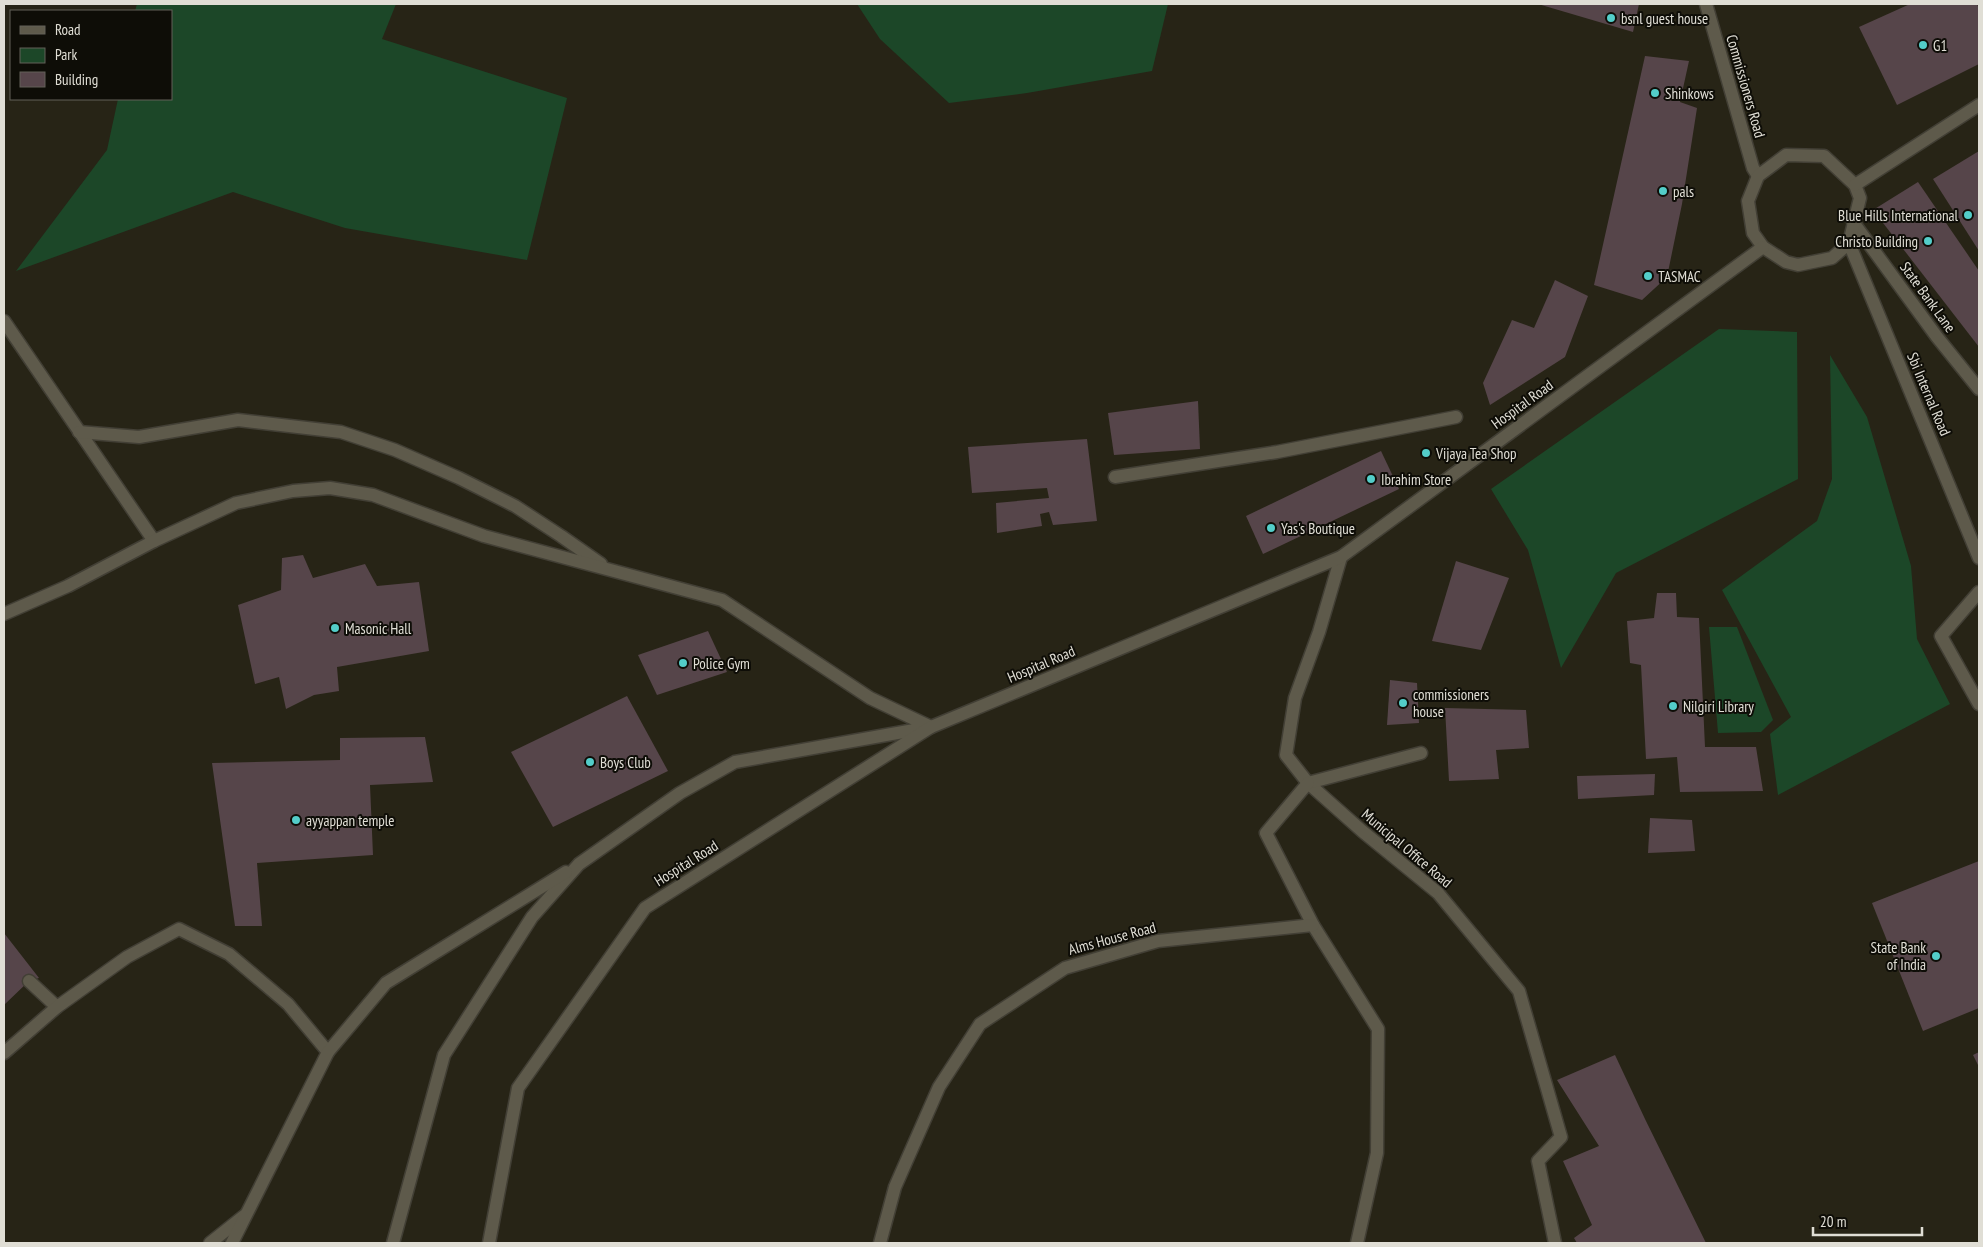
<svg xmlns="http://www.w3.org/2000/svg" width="1983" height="1247" viewBox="0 0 1983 1247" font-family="'PT Sans Narrow',sans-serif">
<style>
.green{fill:#1c4728}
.building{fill:#56454a}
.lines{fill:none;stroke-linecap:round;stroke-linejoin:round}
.minor-casing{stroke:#423f35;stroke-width:15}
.tertiary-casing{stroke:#423f35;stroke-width:15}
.minor{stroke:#5e5a4b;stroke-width:12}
.tertiary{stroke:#5e5a4b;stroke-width:12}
.poi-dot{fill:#53cdc9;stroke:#0e0d07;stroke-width:2}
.labels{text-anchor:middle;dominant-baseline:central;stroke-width:4;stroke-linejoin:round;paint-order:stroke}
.poi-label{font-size:15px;fill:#e0ded5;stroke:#0e0d07;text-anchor:start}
.street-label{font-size:15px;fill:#e0ded5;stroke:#0e0d07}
</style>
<rect width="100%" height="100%" fill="#272416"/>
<g class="green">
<path d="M137 4H396L382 39 567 98 527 260 345 228 233 192 16 271 107 150 118 99H171V11H135Z"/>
<path d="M857 4H1168L1152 71 1027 93 949 103 880 39Z"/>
<path d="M1719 329 1797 332 1798 479 1616 573 1561 668 1528 550 1491 489Z"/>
<path d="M1830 355 1867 417 1911 566 1917 639 1950 704 1778 795 1770 734 1791 717 1722 590 1817 521 1832 479Z"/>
<path d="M1709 627H1737L1773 720 1761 732 1718 733Z"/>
</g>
<g class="building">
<path d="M1538 4H1639L1633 32Z"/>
<path d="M1910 4H1977L1979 9V64L1897 105 1859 27Z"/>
<path d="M1645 56 1689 61 1680 102 1697 108 1682 204 1667 277 1642 300 1594 285Z"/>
<path d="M1979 151V251L1933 179Z"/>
<path d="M1918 182 1979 271V347L1873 210Z"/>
<path d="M1555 280 1588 296 1565 357 1490 405 1483 383 1512 320 1534 328Z"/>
<path d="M1198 401 1200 449 1114 455 1108 413Z"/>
<path d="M1087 439 1097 521 1053 525 1049 512 1040 514 1042 526 997 533 996 503 1049 498 1047 488 972 493 968 447Z"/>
<path d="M1381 451 1399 489 1263 554 1246 516Z"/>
<path d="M303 555 313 578 365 564 377 586 419 582 429 651 337 667 339 691 314 695 286 709 279 677 255 684 238 605 281 590 282 558Z"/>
<path d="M1456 561 1509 578 1481 650 1432 641Z"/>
<path d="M1657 593H1676L1677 617 1699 618 1705 747H1756L1763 791 1680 792 1677 757 1646 759 1641 665 1630 663 1627 621 1654 618Z"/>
<path d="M708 631 727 672 657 695 638 655Z"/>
<path d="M1390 680 1417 683 1419 723 1387 725Z"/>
<path d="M627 696 668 771 553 827 511 752Z"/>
<path d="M1445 708 1526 710 1529 748 1496 750 1499 779 1449 781Z"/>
<path d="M425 737 433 782 370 785 373 855 257 863 262 926H235L212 763 340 760V738Z"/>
<path d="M1655 774 1654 795 1578 799 1577 776Z"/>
<path d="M1650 818 1692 820 1695 851 1648 853Z"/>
<path d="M1979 861V1008L1923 1031 1872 903Z"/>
<path d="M4 933 39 978 29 981 4 1005Z"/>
<path d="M1979 1052V1067L1973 1055Z"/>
<path d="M1615 1055 1645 1119 1706 1243H1577L1574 1238 1592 1225 1563 1161 1599 1146 1557 1080Z"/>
</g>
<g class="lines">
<g class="minor-casing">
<g id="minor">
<path d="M1853 222 1937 337 1979 389"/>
<path d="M1849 243 1979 558"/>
<path d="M4 321 154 541"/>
<path d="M79 432 139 437 238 420 341 432 395 450 459 478 515 506 561 536 601 564"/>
<path d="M1115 477 1277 452 1456 417"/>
<path d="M1341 557 1319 632 1295 698 1286 755 1308 783 1362 831 1438 893 1519 991 1561 1137 1538 1161 1555 1243"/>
<path d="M1979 592 1941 636 1979 704"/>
<path d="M4 614 68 586 154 541 236 503 293 491 330 488 373 495 484 536 722 600 870 698 931 727 735 762 680 793 579 864 532 917 444 1055 393 1243"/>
<path d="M1308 783 1421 753"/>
<path d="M29 981 57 1007"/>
<path d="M4 1053 57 1007 127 957 179 929 229 954 288 1004 328 1052"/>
<path d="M210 1243 244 1216"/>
<path d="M232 1243 328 1052 386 983 566 872"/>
</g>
</g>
<g class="tertiary-casing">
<g id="tertiary">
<path d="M1706 4 1753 168 1758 176"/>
<path d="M1786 155 1824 156 1855 185 1860 198 1849 243 1832 258 1798 265 1786 262 1763 247 1753 233 1748 201 1758 176Z"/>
<path d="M1855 185 1979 105"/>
<path d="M1308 783 1266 833 1313 925 1378 1029 1377 1153 1357 1243"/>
<path d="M489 1243 518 1088 645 908 931 727 1341 557 1763 247"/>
<path d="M880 1243 895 1187 939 1087 980 1024 1065 968 1158 941 1313 925"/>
</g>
</g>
<use href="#minor" class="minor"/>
<use href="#tertiary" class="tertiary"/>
</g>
<g class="poi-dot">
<circle cx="1611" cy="18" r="5"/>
<circle cx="1923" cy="45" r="5"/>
<circle cx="1655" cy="93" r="5"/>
<circle cx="1663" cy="191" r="5"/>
<circle cx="1968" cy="215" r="5"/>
<circle cx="1928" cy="241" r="5"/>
<circle cx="1648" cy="276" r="5"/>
<circle cx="1426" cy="453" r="5"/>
<circle cx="1371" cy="479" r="5"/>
<circle cx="1271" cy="528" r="5"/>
<circle cx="335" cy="628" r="5"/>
<circle cx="683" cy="663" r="5"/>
<circle cx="1403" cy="703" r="5"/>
<circle cx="1673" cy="706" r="5"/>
<circle cx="590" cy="762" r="5"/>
<circle cx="296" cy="820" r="5"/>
<circle cx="1936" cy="956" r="5"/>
</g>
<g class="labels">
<g class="poi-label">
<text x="1621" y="18">bsnl guest house</text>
<text x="1933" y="45">G1</text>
<text x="1665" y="93">Shinkows</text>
<text x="1673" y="191">pals</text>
<text x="1958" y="215" text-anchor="end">Blue Hills International</text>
<text x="1918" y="241" text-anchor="end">Christo Building</text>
<text x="1658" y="276">TASMAC</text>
<text x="1436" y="453">Vijaya Tea Shop</text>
<text x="1381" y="479">Ibrahim Store</text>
<text x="1281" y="528">Yas's Boutique</text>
<text x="345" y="628">Masonic Hall</text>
<text x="693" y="663">Police Gym</text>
<text x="1413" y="694">commissioners<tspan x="1413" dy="17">house</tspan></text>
<text x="1683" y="706">Nilgiri Library</text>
<text x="600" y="762">Boys Club</text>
<text x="306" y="820">ayyappan temple</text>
<text x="1926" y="947" text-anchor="end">State Bank<tspan x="1926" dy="17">of India</tspan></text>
</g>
<g class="street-label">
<text transform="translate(1746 86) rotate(74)">Commissioners Road</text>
<text transform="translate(1928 297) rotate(54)">State Bank Lane</text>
<text transform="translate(1929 394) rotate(67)">Sbi Internal Road</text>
<text transform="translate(1522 404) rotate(-36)">Hospital Road</text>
<text transform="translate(1041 664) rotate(-23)">Hospital Road</text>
<text transform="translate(1407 848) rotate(40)">Municipal Office Road</text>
<text transform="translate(686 863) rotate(-32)">Hospital Road</text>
<text transform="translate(1112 938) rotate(-15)">Alms House Road</text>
</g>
</g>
<rect width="1983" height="1247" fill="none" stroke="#e0ded5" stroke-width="10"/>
<rect x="10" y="10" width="162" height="90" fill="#0e0d07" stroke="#626159"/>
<rect x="20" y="26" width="25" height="8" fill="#5e5a4b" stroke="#626159"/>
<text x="55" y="35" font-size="15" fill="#e0ded5">Road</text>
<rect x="20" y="48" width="25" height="15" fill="#1c4728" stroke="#626159"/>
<text x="55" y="60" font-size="15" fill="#e0ded5">Park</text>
<rect x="20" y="72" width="25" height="15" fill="#56454a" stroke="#626159"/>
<text x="55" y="85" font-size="15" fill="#e0ded5">Building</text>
<path d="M1813 1227v8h109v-8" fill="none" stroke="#e0ded5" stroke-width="2.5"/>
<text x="1820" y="1227" font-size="15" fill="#e0ded5" stroke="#0e0d07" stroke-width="4" paint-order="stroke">20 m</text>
</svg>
